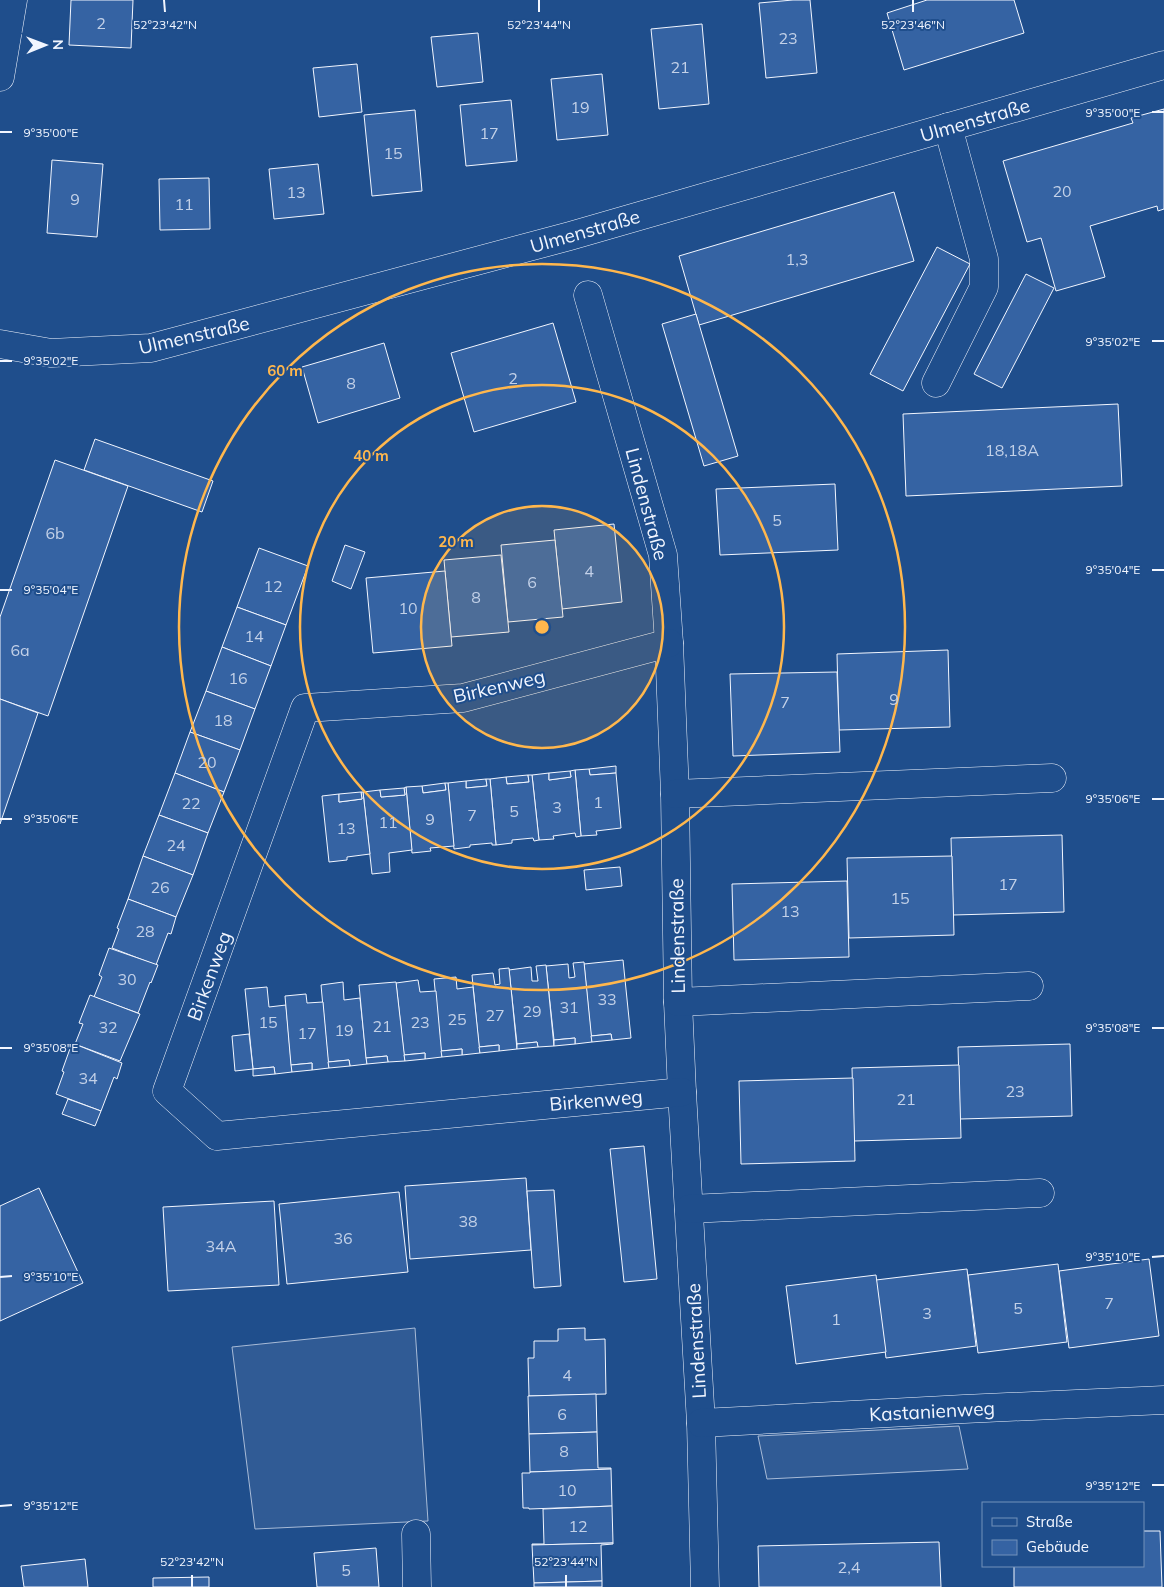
<svg xmlns="http://www.w3.org/2000/svg" width="1164" height="1587" viewBox="0 0 1164 1587" font-family="Mulish,sans-serif">
<style>
.built{fill:#305b95;stroke:#a8bbd7}
.building{fill:#3563a3;stroke:#f2f6ff}
.lines{fill:none;stroke-linecap:round;stroke-linejoin:round}
.minor-casing{stroke:#f2f6ff;stroke-width:29}
.minor{stroke:#1f4e8c;stroke-width:28}
.ticks{fill:none;stroke:#f2f6ff;stroke-width:2}
.ring{fill:none;stroke:#ffb74d;stroke-width:2.5}
.labels{text-anchor:middle;dominant-baseline:central;stroke-width:4;stroke-linejoin:round;paint-order:stroke}
.number-label{font-size:16px;fill:#c3d1e8}
.street-label{font-size:19px;fill:#f2f6ff;stroke:#1f4e8c}
.ticks-label{font-size:12px;text-anchor:middle;fill:#f2f6ff;stroke:#1f4e8c;stroke-width:4;stroke-linejoin:round;paint-order:stroke}
.centre{fill:#ffb74d;stroke:#1f4e8c;stroke-width:2.5}
.ring-label{font-size:15px;text-anchor:middle;font-weight:bold;fill:#ffb74d;stroke:#1f4e8c;stroke-width:4;stroke-linejoin:round;paint-order:stroke}
</style>
<rect width="100%" height="100%" fill="#1f4e8c"/>
<g class="built">
<path d="M415 1328 428 1521 255 1529 232 1347Z"/>
<path d="M959 1426 968 1469 767 1479 758 1436Z"/>
</g>
<g class="building">
<path d="M71 0H133L131 48 69 45Z"/>
<path d="M793 0H810L817 73 766 78 759 3Z"/>
<path d="M927 0H1014L1024 33 904 70 887 13Z"/>
<path d="M702 24 709 104 659 109 651 29Z"/>
<path d="M478 33 483 82 437 87 431 37Z"/>
<path d="M357 64 362 112 319 117 313 68Z"/>
<path d="M602 74 608 135 557 140 551 79Z"/>
<path d="M511 100 517 161 466 166 460 105Z"/>
<path d="M1164 109V209L1158 211 1157 206 1090 226 1105 277 1056 291 1041 238 1027 242 1003 161 1133 123 1131 118Z"/>
<path d="M415 110 422 191 372 196 364 115Z"/>
<path d="M52 160 103 164 97 237 47 233Z"/>
<path d="M318 164 324 214 274 219 269 169Z"/>
<path d="M209 178 210 229 160 230 159 179Z"/>
<path d="M894 192 914 261 699 325 679 256Z"/>
<path d="M937 247 970 264 903 391 870 374Z"/>
<path d="M1026 274 1054 288 1002 388 974 374Z"/>
<path d="M696 314 738 456 704 466 662 324Z"/>
<path d="M553 323 576 402 474 432 451 353Z"/>
<path d="M384 343 400 398 318 423 302 367Z"/>
<path d="M1118 404 1122 486 906 496 903 414Z"/>
<path d="M95 439 213 481 202 512 84 470Z"/>
<path d="M55 460 128 486 48 716 0 699V617Z"/>
<path d="M835 484 838 550 720 555 716 489Z"/>
<path d="M614 524 622 602 562 609 554 530Z"/>
<path d="M555 540 563 617 508 622 501 545Z"/>
<path d="M345 545 365 552 351 589 332 581Z"/>
<path d="M259 548 308 566 286 625 237 607Z"/>
<path d="M501 555 509 632 451 637 444 560Z"/>
<path d="M445 571 452 646 373 653 366 578Z"/>
<path d="M237 607 286 625 271 666 222 647Z"/>
<path d="M222 647 271 666 255 709 206 691Z"/>
<path d="M948 650 950 727 839 730 837 654Z"/>
<path d="M837 672 840 752 733 756 730 674Z"/>
<path d="M206 691 255 709 240 750 190 732Z"/>
<path d="M0 699 38 713 0 824Z"/>
<path d="M190 732 240 750 224 792 175 773Z"/>
<path d="M616 766V773L590 775 589 769Z"/>
<path d="M589 769 590 775 616 773 621 828 596 831 597 835 581 836 575 770Z"/>
<path d="M575 770 581 836 576 837 575 833 553 836 554 839 539 840 532 775 549 773V780L571 777 570 771Z"/>
<path d="M570 771 571 777 549 780V773Z"/>
<path d="M175 773 224 792 208 833 159 815Z"/>
<path d="M528 775 529 782 507 784 506 777Z"/>
<path d="M528 775H532L539 840 534 841 533 838 512 840V843L496 845 490 779 506 777 507 784 529 782Z"/>
<path d="M486 779 487 786 466 788V781Z"/>
<path d="M486 779H490L496 845H492V843L470 845V847L454 849 448 783 466 781V788L487 786Z"/>
<path d="M445 783 446 790 423 793 422 786Z"/>
<path d="M445 783H448L454 846 430 848 431 851 412 853 406 787 422 786 423 793 446 790Z"/>
<path d="M406 787 412 850 389 853 390 872 372 874 363 792 380 790 381 797 405 795 404 788Z"/>
<path d="M404 788 405 795 381 797 380 790Z"/>
<path d="M361 792H363L370 854 347 857V860L329 862 322 796 339 794V802L362 799Z"/>
<path d="M361 792 362 799 339 802V794Z"/>
<path d="M159 815 208 833 193 875 143 856Z"/>
<path d="M1062 835 1064 912 953 915 951 838Z"/>
<path d="M143 856 193 875 176 917 128 899Z"/>
<path d="M952 856 954 935 849 938 847 858Z"/>
<path d="M620 867 622 886 586 890 584 870Z"/>
<path d="M847 881 849 957 734 960 732 884Z"/>
<path d="M128 899 176 917 171 934 168 933 156 965 112 948 119 929 117 928Z"/>
<path d="M109 948 158 965 151 983 150 982 138 1013 94 997 102 977 99 975Z"/>
<path d="M623 960 631 1038 612 1040 611 1034 591 1036 584 964Z"/>
<path d="M584 962 592 1042 575 1044V1038L554 1040 546 966 568 964 569 978 575 977 573 963Z"/>
<path d="M546 965 554 1046 538 1047 537 1042 517 1044 509 970 531 967 532 981H538L536 966Z"/>
<path d="M509 968 517 1049 499 1051V1045L479 1047 472 975 493 973 495 985 500 984 499 969Z"/>
<path d="M456 977 457 989 473 987 480 1053 462 1055V1049L441 1051 434 979Z"/>
<path d="M418 980 420 992 436 991 442 1057 425 1059V1053L404 1055 396 983Z"/>
<path d="M343 982 344 1000 360 998 367 1064 350 1066 349 1060 328 1062 321 985Z"/>
<path d="M396 982 405 1061 388 1062 387 1056 366 1058 359 985Z"/>
<path d="M267 987 269 1007 286 1005 292 1072 275 1074 274 1067 253 1069 245 989Z"/>
<path d="M306 994 307 1003 323 1002 329 1068 312 1070V1063L291 1065 285 996Z"/>
<path d="M90 995 140 1014 120 1061 72 1043 75 1044 83 1024 79 1023Z"/>
<path d="M249 1034 253 1069 235 1071 232 1036Z"/>
<path d="M611 1034 612 1040 592 1042 591 1036Z"/>
<path d="M575 1038V1044L554 1046V1040Z"/>
<path d="M537 1042 538 1047 517 1049V1044Z"/>
<path d="M72 1043 122 1063 117 1079 114 1077 101 1111 56 1094 64 1072 62 1071Z"/>
<path d="M1070 1044 1072 1116 960 1119 958 1047Z"/>
<path d="M499 1045V1051L480 1053 479 1047Z"/>
<path d="M462 1049V1055L442 1057 441 1051Z"/>
<path d="M425 1053V1059L405 1061 404 1055Z"/>
<path d="M387 1056 388 1062 367 1064 366 1058Z"/>
<path d="M349 1060 350 1066 329 1068 328 1062Z"/>
<path d="M312 1063V1070L292 1072 291 1065Z"/>
<path d="M959 1065 961 1138 854 1141 852 1068Z"/>
<path d="M274 1067 275 1074 253 1076V1069Z"/>
<path d="M853 1078 855 1161 741 1164 739 1081Z"/>
<path d="M68 1099 101 1111 95 1126 62 1114Z"/>
<path d="M644 1146 657 1279 624 1282 610 1149Z"/>
<path d="M526 1178 531 1250 410 1259 405 1186Z"/>
<path d="M39 1188 83 1283 0 1321V1206Z"/>
<path d="M554 1190 561 1286 534 1288 527 1191Z"/>
<path d="M399 1192 408 1272 287 1284 279 1204Z"/>
<path d="M274 1201 279 1285 168 1291 163 1207Z"/>
<path d="M1149 1259 1159 1336 1069 1348 1059 1271Z"/>
<path d="M1058 1264 1067 1342 978 1353 968 1275Z"/>
<path d="M967 1269 976 1346 886 1358 876 1280Z"/>
<path d="M876 1275 886 1352 796 1364 786 1286Z"/>
<path d="M585 1328V1340L605 1339 606 1394 529 1396 528 1358H534V1341H558V1329Z"/>
<path d="M596 1394 597 1432 529 1434 528 1396Z"/>
<path d="M597 1432 598 1468H611V1469L530 1472 529 1434Z"/>
<path d="M611 1469 612 1506 529 1509V1508H523L522 1473H530V1472Z"/>
<path d="M612 1506 613 1543 532 1545V1544H544L543 1509Z"/>
<path d="M1143 1531H1160L1162 1587H1014V1566H1143Z"/>
<path d="M939 1542 941 1587H759L758 1546Z"/>
<path d="M613 1543V1544L601 1545 602 1581 534 1583 532 1545Z"/>
<path d="M376 1548 379 1587H317L314 1553Z"/>
<path d="M85 1559 88 1587H24L21 1566Z"/>
<path d="M209 1577V1587H153V1578Z"/>
<path d="M602 1581V1587H534V1583Z"/>
</g>
<g class="lines">
<g class="minor-casing">
<g id="minor">
<path d="M0 77 13 0"/>
<path d="M588 295 663 555 669 643 675 794 678 1002 682 1092 701 1423 705 1587"/>
<path d="M0 344 51 353 151 348 570 236 1164 65"/>
<path d="M936 383 984 287V259L948 127"/>
<path d="M669 643 463 698 305 708 167 1091 217 1136 682 1092"/>
<path d="M675 794 1052 778"/>
<path d="M678 1002 1029 986"/>
<path d="M689 1209 1040 1193"/>
<path d="M701 1423 964 1409 1164 1400"/>
<path d="M416 1534 417 1587"/>
</g>
</g>
<use href="#minor" class="minor"/>
</g>
<path class="ticks" d="M164 0 165 12M539 0V12M913 0V12M1152 112H1164M0 132H12M1152 341H1164M0 361H12M1152 570H1164M0 590H12M1152 799H1164M0 819H12M1152 1028H1164M0 1048H12M1152 1257 1164 1256M0 1277 12 1276M1152 1485H1164M0 1506 12 1505M192 1575V1587M566 1575V1587"/>
<circle cx="542" cy="627" r="121" fill="#ffb74d" fill-opacity=".12"/>
<g class="ring">
<circle cx="542" cy="627" r="121"/>
<circle cx="542" cy="627" r="242"/>
<circle cx="542" cy="627" r="363"/>
</g>
<g class="labels">
<g class="number-label">
<text x="101" y="23">2</text>
<text x="788" y="38">23</text>
<text x="680" y="67">21</text>
<text x="580" y="107">19</text>
<text x="489" y="133">17</text>
<text x="393" y="153">15</text>
<text x="1062" y="191">20</text>
<text x="296" y="192">13</text>
<text x="75" y="199">9</text>
<text x="184" y="204">11</text>
<text x="797" y="259">1,3</text>
<text x="513" y="378">2</text>
<text x="351" y="383">8</text>
<text x="1012" y="450">18,18A</text>
<text x="777" y="520">5</text>
<text x="55" y="533">6b</text>
<text x="589" y="571">4</text>
<text x="532" y="582">6</text>
<text x="273" y="586">12</text>
<text x="476" y="597">8</text>
<text x="408" y="608">10</text>
<text x="254" y="636">14</text>
<text x="20" y="650">6a</text>
<text x="238" y="678">16</text>
<text x="894" y="699">9</text>
<text x="785" y="702">7</text>
<text x="223" y="720">18</text>
<text x="207" y="762">20</text>
<text x="598" y="802">1</text>
<text x="191" y="803">22</text>
<text x="557" y="807">3</text>
<text x="514" y="811">5</text>
<text x="472" y="815">7</text>
<text x="430" y="819">9</text>
<text x="388" y="822">11</text>
<text x="346" y="828">13</text>
<text x="176" y="845">24</text>
<text x="1008" y="884">17</text>
<text x="160" y="887">26</text>
<text x="900" y="898">15</text>
<text x="790" y="911">13</text>
<text x="145" y="931">28</text>
<text x="127" y="979">30</text>
<text x="607" y="999">33</text>
<text x="569" y="1007">31</text>
<text x="532" y="1011">29</text>
<text x="495" y="1015">27</text>
<text x="457" y="1019">25</text>
<text x="268" y="1022">15</text>
<text x="420" y="1022">23</text>
<text x="382" y="1026">21</text>
<text x="108" y="1027">32</text>
<text x="344" y="1030">19</text>
<text x="307" y="1033">17</text>
<text x="88" y="1078">34</text>
<text x="1015" y="1091">23</text>
<text x="906" y="1099">21</text>
<text x="468" y="1221">38</text>
<text x="343" y="1238">36</text>
<text x="221" y="1246">34A</text>
<text x="1109" y="1303">7</text>
<text x="1018" y="1308">5</text>
<text x="927" y="1313">3</text>
<text x="836" y="1319">1</text>
<text x="567" y="1375">4</text>
<text x="562" y="1414">6</text>
<text x="564" y="1451">8</text>
<text x="567" y="1490">10</text>
<text x="578" y="1526">12</text>
<text x="849" y="1567">2,4</text>
<text x="346" y="1570">5</text>
</g>
<g class="street-label">
<text transform="translate(975 120) rotate(-16)">Ulmenstraße</text>
<text transform="translate(585 231) rotate(-16)">Ulmenstraße</text>
<text transform="translate(194 335) rotate(-13)">Ulmenstraße</text>
<text transform="translate(647 504) rotate(75)">Lindenstraße</text>
<text transform="translate(499 686) rotate(-13)">Birkenweg</text>
<text transform="translate(677 936) rotate(-91)">Lindenstraße</text>
<text transform="translate(209 976) rotate(-70)">Birkenweg</text>
<text transform="translate(596 1100) rotate(-5)">Birkenweg</text>
<text transform="translate(696 1341) rotate(-93)">Lindenstraße</text>
<text transform="translate(932 1411) rotate(-3)">Kastanienweg</text>
</g>
</g>
<g class="ticks-label">
<text x="165" y="29">52°23'42"N</text>
<text x="539" y="29">52°23'44"N</text>
<text x="913" y="29">52°23'46"N</text>
<text x="1113" y="117">9°35'00"E</text>
<text x="51" y="137">9°35'00"E</text>
<text x="1113" y="346">9°35'02"E</text>
<text x="51" y="365">9°35'02"E</text>
<text x="1113" y="574">9°35'04"E</text>
<text x="51" y="594">9°35'04"E</text>
<text x="1113" y="803">9°35'06"E</text>
<text x="51" y="823">9°35'06"E</text>
<text x="1113" y="1032">9°35'08"E</text>
<text x="51" y="1052">9°35'08"E</text>
<text x="1113" y="1261">9°35'10"E</text>
<text x="51" y="1281">9°35'10"E</text>
<text x="1113" y="1490">9°35'12"E</text>
<text x="51" y="1510">9°35'12"E</text>
<text x="192" y="1566">52°23'42"N</text>
<text x="566" y="1566">52°23'44"N</text>
</g>
<circle cx="542" cy="627" r="8" class="centre"/>
<g class="ring-label">
<text x="285" y="376">60 m</text>
<text x="371" y="461">40 m</text>
<text x="456" y="547">20 m</text>
</g>
<rect x="982" y="1502" width="162" height="65" fill="#1f4e8c" stroke="#7391ba"/>
<rect x="992" y="1518" width="25" height="8" fill="#1f4e8c" stroke="#7391ba"/>
<text x="1026" y="1527" font-size="15" fill="#f2f6ff">Straße</text>
<rect x="992" y="1540" width="25" height="15" fill="#3563a3" stroke="#7391ba"/>
<text x="1026" y="1552" font-size="15" fill="#f2f6ff">Gebäude</text>
<g transform="translate(45 45) rotate(89)" stroke="#1f4e8c" stroke-width="4" paint-order="stroke">
<path d="M0-4L9 19L0 12L-9 19Z" fill="#f2f6ff"/>
<text y="-8" font-size="14" font-weight="bold" text-anchor="middle" fill="#f2f6ff">N</text>
</g>
</svg>
